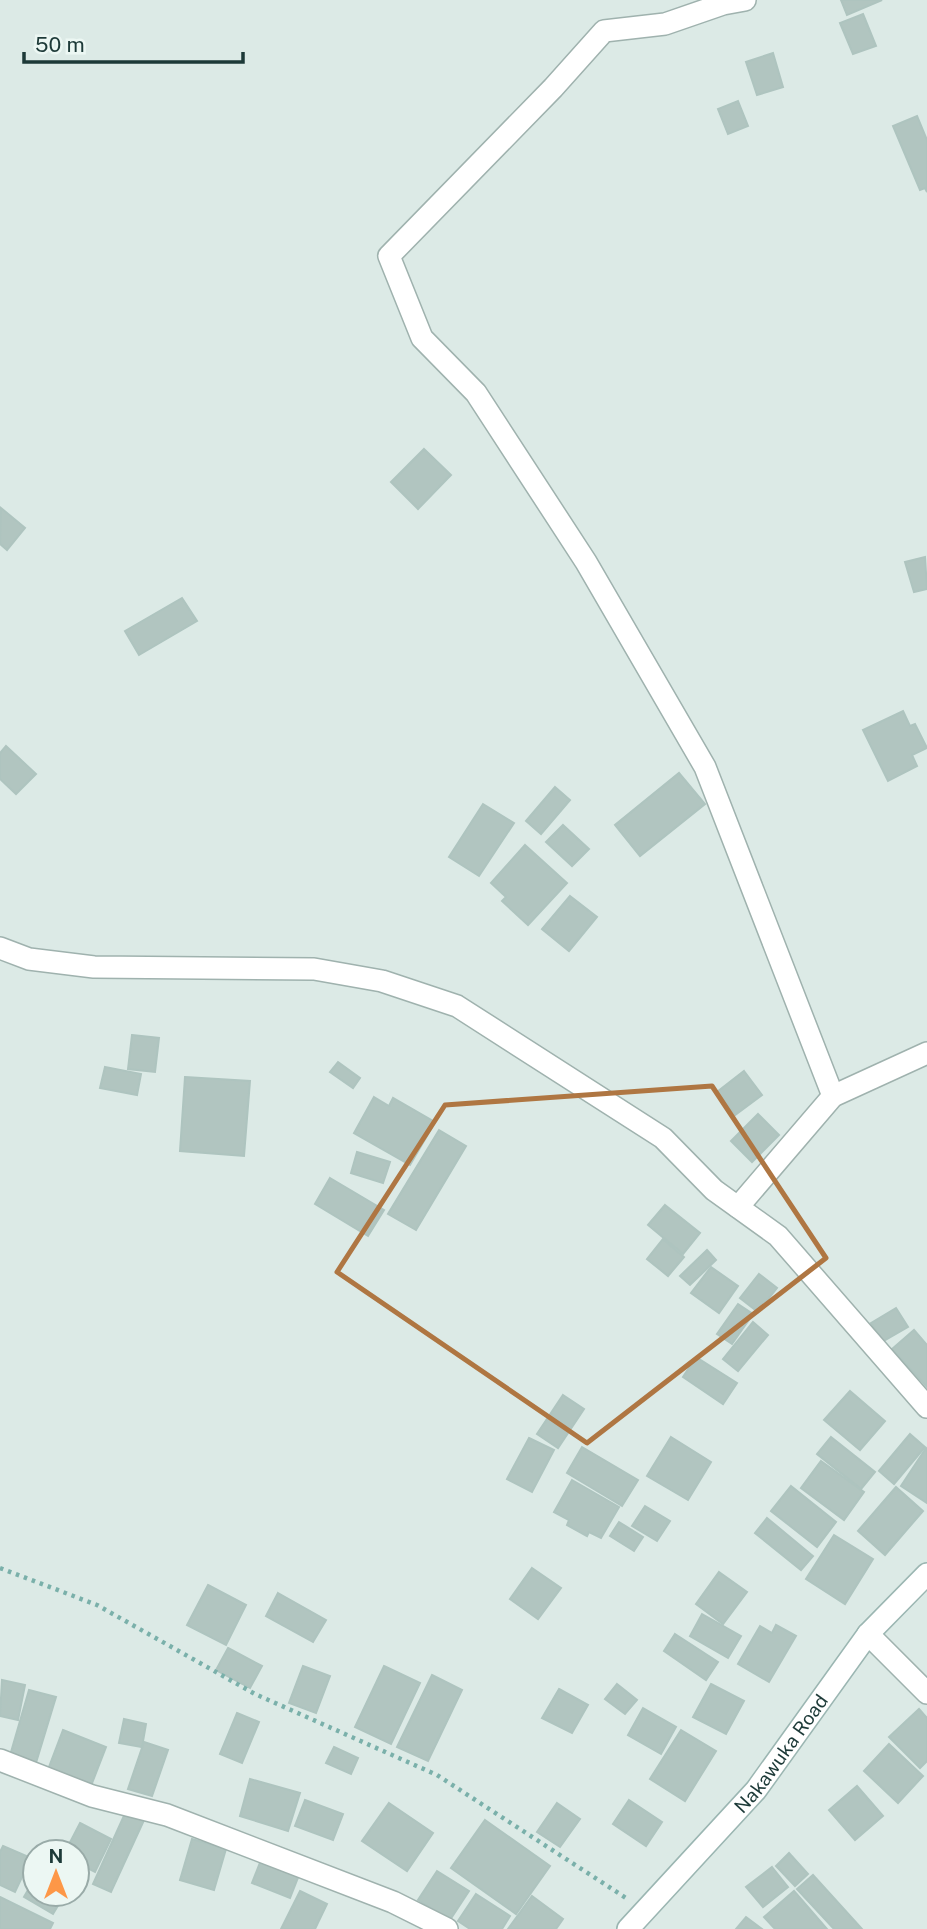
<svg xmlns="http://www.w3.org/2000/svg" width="927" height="1929" viewBox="0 0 927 1929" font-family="'Public Sans',sans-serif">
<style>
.building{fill:#b1c5c0;stroke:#aec4bf;stroke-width:2}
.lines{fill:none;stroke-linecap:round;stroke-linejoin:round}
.street-casing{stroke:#9fb2ae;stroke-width:24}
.secondary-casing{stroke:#9bb6b2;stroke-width:24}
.path{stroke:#7ab0aa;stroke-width:4.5;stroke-dasharray:3.5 5;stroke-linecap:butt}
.street{stroke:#fff;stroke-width:21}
.secondary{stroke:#fff;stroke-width:21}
.marked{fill:none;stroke:#af7642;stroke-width:5;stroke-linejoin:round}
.labels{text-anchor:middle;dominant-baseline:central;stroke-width:5;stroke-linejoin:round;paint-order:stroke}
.street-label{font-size:19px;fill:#1d3a38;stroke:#ecf7f3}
</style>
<rect width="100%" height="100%" fill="#dceae6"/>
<g class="building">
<path d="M841 0H882L847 15Z"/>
<path d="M863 14 876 46 853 54 840 23Z"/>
<path d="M773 53 783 87 757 95 746 62Z"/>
<path d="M738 101 748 126 728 134 718 109Z"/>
<path d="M917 116 927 140V192L925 188 920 190 893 126Z"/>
<path d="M424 449 451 475 418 509 391 482Z"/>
<path d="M1 508 25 528 7 550 0 544Z"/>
<path d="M925 557 927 589 914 592 905 562Z"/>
<path d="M182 598 197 621 139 655 125 631Z"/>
<path d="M903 711 910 726 915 724 927 748 912 755 917 766 888 781 863 730Z"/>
<path d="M6 746 36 774 16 794 0 779V753Z"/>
<path d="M679 773 705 804 640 856 615 825Z"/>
<path d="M555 787 570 800 541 834 526 821Z"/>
<path d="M483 804 514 823 479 876 449 857Z"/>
<path d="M563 825 589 849 572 866 546 842Z"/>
<path d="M525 845 567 883 528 925 502 901 506 897 491 883Z"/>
<path d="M570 896 597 917 569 951 542 929Z"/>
<path d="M132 1035 159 1038 155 1072 128 1069Z"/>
<path d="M338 1062 360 1078 353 1088 330 1072Z"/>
<path d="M105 1067 141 1074 137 1095 100 1088Z"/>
<path d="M744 1071 762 1095 735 1115 717 1092Z"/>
<path d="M185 1077 250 1081 244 1156 180 1151Z"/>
<path d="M374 1097 389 1106 393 1098 435 1122 410 1165 354 1133Z"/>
<path d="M758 1114 779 1135 752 1162 731 1141Z"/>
<path d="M439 1130 466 1146 416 1230 388 1214Z"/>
<path d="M357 1152 390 1162 383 1183 351 1173Z"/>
<path d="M330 1178 384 1210 368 1236 315 1204Z"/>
<path d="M665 1205 700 1233 683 1254 648 1225Z"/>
<path d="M663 1239 684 1257 668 1276 647 1259Z"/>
<path d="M707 1250 716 1260 690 1285 680 1276Z"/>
<path d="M711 1267 738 1286 719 1313 691 1293Z"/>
<path d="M759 1274 777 1288 758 1312 740 1298Z"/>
<path d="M738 1304 753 1314 732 1344 717 1334Z"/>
<path d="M896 1308 908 1327 882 1342 871 1323Z"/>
<path d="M753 1322 768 1335 738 1371 723 1359Z"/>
<path d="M914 1330 927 1345V1387L892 1349Z"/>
<path d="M696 1357 737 1383 723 1404 683 1377Z"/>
<path d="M850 1391 885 1421 860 1450 824 1420Z"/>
<path d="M563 1395 584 1409 558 1448 537 1434Z"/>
<path d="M910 1434 925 1447 894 1484 879 1471Z"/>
<path d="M671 1437 711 1462 688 1500 647 1476Z"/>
<path d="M831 1437 875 1472 861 1489 817 1454Z"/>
<path d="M529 1438 554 1450 532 1492 507 1479Z"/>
<path d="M582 1447 638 1480 622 1506 567 1473Z"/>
<path d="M926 1448 927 1449V1503L901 1486Z"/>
<path d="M821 1461 864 1492 844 1520 801 1488Z"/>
<path d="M572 1480 619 1507 601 1538 589 1532 587 1536 567 1525 569 1520 554 1512Z"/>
<path d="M791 1486 836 1522 817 1547 771 1511Z"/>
<path d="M896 1487 923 1511 885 1555 858 1531Z"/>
<path d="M645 1506 670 1521 657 1541 632 1526Z"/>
<path d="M767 1518 813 1556 801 1570 755 1533Z"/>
<path d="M619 1522 643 1537 634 1551 610 1536Z"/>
<path d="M834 1535 873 1559 845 1604 806 1579Z"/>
<path d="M532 1568 561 1588 538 1619 510 1599Z"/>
<path d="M719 1572 747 1592 723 1624 696 1604Z"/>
<path d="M208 1585 246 1605 226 1645 187 1625Z"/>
<path d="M278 1593 326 1620 313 1642 266 1616Z"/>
<path d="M702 1614 741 1636 728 1658 690 1636Z"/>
<path d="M776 1625 796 1636 769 1682 738 1664 760 1626 772 1633Z"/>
<path d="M675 1634 718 1662 706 1680 664 1651Z"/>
<path d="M228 1648 262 1666 250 1688 216 1670Z"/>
<path d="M303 1666 330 1676 316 1713 289 1703Z"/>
<path d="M384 1666 420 1683 391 1744 355 1727Z"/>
<path d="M432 1675 462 1690 428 1761 397 1747Z"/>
<path d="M2 1680 25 1685 18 1720 0 1716Z"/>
<path d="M617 1684 637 1700 625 1714 605 1699Z"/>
<path d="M711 1684 744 1701 726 1734 693 1717Z"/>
<path d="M559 1689 588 1705 572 1733 542 1718Z"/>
<path d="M29 1690 56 1697 35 1766 9 1759Z"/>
<path d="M643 1708 676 1727 661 1754 628 1735Z"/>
<path d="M919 1709 927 1718V1761L920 1768 889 1737Z"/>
<path d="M237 1713 259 1722 242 1763 220 1754Z"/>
<path d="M124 1719 146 1724 142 1747 119 1743Z"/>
<path d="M63 1730 106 1747 89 1791 46 1775Z"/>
<path d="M681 1730 716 1751 685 1801 650 1779Z"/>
<path d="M144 1742 168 1750 152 1796 128 1789Z"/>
<path d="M889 1744 923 1776 898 1803 864 1771Z"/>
<path d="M334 1747 358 1758 351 1774 326 1763Z"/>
<path d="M250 1779 300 1793 288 1831 240 1816Z"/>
<path d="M857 1786 883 1816 855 1840 829 1810Z"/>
<path d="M305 1800 343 1814 333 1840 295 1826Z"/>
<path d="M629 1800 662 1822 646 1846 613 1824Z"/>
<path d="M389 1803 433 1833 407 1871 362 1841Z"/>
<path d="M557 1803 580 1819 560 1847 537 1832Z"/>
<path d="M127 1809 145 1818 111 1892 93 1884Z"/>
<path d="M485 1820 550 1866 516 1914 451 1868Z"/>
<path d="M80 1823 111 1839 95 1872 77 1863V1852H65Z"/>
<path d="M192 1839 226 1849 214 1890 180 1880Z"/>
<path d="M3 1846 31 1858 15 1892 0 1885V1852Z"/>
<path d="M789 1853 808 1874 795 1886 776 1866Z"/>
<path d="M261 1860 299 1875 290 1898 252 1883Z"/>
<path d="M772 1867 788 1887 763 1907 746 1887Z"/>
<path d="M437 1871 469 1891 450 1920 418 1900Z"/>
<path d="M813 1875 862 1929H834L797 1889Z"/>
<path d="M35 1878V1894H65L53 1914 24 1897Z"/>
<path d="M300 1891 327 1904 315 1929H281Z"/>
<path d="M794 1891 827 1929H775L764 1917Z"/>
<path d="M476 1894 510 1916 502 1929H470L458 1921Z"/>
<path d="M532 1896 563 1919 556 1929H508Z"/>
<path d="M0 1897 53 1923 50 1929H0Z"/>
<path d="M746 1917 762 1929H736Z"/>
</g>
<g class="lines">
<g class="street-casing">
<g id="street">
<path d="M745 0 723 4 665 24 604 31 553 88 389 256 422 338 476 393 586 562 705 767 833 1096"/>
<path d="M0 948 29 959 94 967 314 969 382 981 457 1006 663 1138 714 1190 778 1236 927 1407"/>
<path d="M738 1207 833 1096 927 1053"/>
<path d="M868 1634 927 1693"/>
<path d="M0 1760 92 1796 167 1815 393 1902 447 1929"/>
</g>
</g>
<g class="secondary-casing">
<g id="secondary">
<path id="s1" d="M628 1929 756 1790 868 1634 927 1574"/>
</g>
</g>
<path class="path" d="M0 1568 97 1605 255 1694 437 1775 626 1898"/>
<use href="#street" class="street"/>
<use href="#secondary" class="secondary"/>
</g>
<path class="marked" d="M712 1086 826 1258 587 1443 337 1272 445 1105Z"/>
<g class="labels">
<g class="street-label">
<text stroke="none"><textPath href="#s1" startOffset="233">Nakawuka Road</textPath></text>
</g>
</g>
<g transform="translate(56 1873)"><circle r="33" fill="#ecf7f3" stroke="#99aba8" stroke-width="2"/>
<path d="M0-5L12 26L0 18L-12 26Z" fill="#fd9747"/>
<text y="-10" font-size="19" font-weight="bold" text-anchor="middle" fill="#1d3a38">N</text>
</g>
<path d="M24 52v10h219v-10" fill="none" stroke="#1d3a38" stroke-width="3.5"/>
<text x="35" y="52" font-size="21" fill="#1d3a38" stroke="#ecf7f3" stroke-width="5" paint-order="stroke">50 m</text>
</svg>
